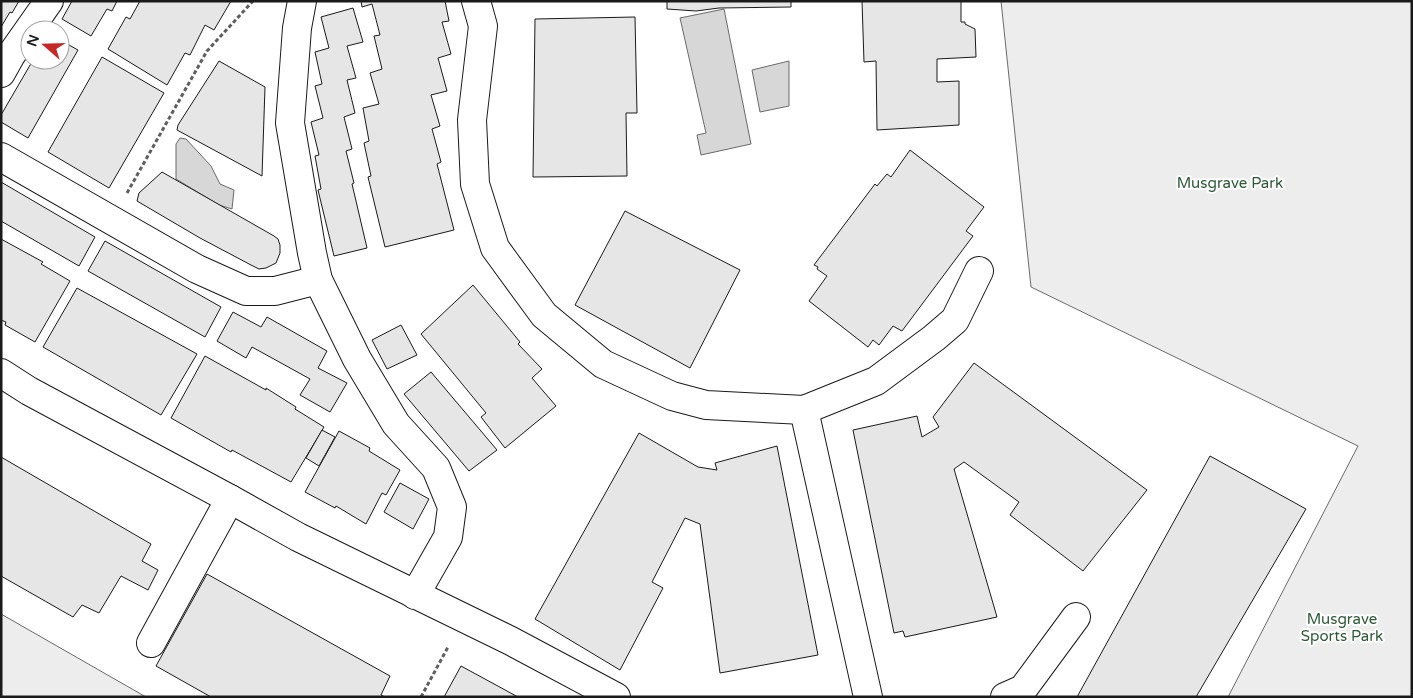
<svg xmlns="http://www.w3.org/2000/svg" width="1413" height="698" viewBox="0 0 1413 698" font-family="'Varela Round',sans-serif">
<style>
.built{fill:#ededed;stroke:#6a6a6a}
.water{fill:#d7d7d7;stroke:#6a6a6a}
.building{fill:#e6e6e6;stroke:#1a1a1a}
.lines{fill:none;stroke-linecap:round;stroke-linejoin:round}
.minor-casing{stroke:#1a1a1a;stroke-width:30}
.path{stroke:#5f5f5f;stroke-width:3;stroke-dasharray:4 2.5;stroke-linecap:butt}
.minor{stroke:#fff;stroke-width:28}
.labels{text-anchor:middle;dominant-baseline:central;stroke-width:4;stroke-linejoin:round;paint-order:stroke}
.park-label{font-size:15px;fill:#2b5a34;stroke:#fff}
</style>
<rect width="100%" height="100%" fill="#fff"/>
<g class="built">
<path d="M1001 1H1412V697H1228L1358 446 1031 287Z"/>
<path d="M1 614 146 697H1Z"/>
</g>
<g class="water">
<path d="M724 9 751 144 701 155 697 135 706 133 680 18Z"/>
<path d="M789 61V106L760 112 752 70Z"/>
<path d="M180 138 186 139 211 166 220 184 234 190 232 209 219 205 176 179V144Z"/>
</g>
<g class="building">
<path d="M1 1H19L12 13 10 12 1 27Z"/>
<path d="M72 1H117L112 11 107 9 91 36 62 19Z"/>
<path d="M140 1H231L214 30 205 25 190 55 185 53 167 85 108 49 126 17 130 19Z"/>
<path d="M361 1H445L449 21 442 22 451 54 438 58 447 91 431 95 440 126 432 129 441 162 437 164 454 230 385 247 368 177 371 176 364 143 369 141 363 108 379 104 370 73 382 69 374 36 380 35 372 4 362 7Z"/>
<path d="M667 1H791V7L719 8 696 11 667 9Z"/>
<path d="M862 1H961V22H965V24L975 29 976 57 937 59V82L959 81V125L877 130 876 61 864 62Z"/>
<path d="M353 8 363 42 347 46 356 78 347 80 355 113 344 117 352 149 346 151 354 183 352 184 367 248 334 256 318 190 321 189 315 156 319 155 311 122 323 118 315 86 322 84 315 52 329 48 321 17Z"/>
<path d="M635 17 637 113H626L627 176 533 177 535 19Z"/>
<path d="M60 40 78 50 28 138 1 122V115L33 60H60Z"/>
<path d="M102 57 164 93 109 188 48 152Z"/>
<path d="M219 61 265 87 262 176 177 130 178 125Z"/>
<path d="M910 150 984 207 966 231 973 236 902 331 893 326 879 345 873 340 868 347 809 301 827 276 817 269 818 267 814 265 875 184 877 186 887 174 891 177Z"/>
<path d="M162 172 274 236 278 239 280 245V253L276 263 266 268 259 269 251 265 200 238 137 201 139 193Z"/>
<path d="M1 182 95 237 79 266 1 221Z"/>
<path d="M625 211 740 270 690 368 575 305Z"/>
<path d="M1 239 43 262 41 264 70 281 35 342 5 325 6 322 1 320Z"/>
<path d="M105 241 221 307 205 337 88 271Z"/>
<path d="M473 285 520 342 518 344 542 369 532 378 556 406 505 448 481 417 486 413 421 334Z"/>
<path d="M77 288 197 354 161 415 43 347Z"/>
<path d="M233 312 261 327 267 317 327 351 318 368 347 383 330 412 300 395 310 379 252 347 246 358 217 341Z"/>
<path d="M401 325 417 355 387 369 372 340Z"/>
<path d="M205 356 266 390V388L296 407 295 409 324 427 291 482 232 450 231 452 171 418Z"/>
<path d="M974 363 1147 490 1083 571 1010 515 1019 502 964 462 954 469 997 617 905 637 903 631 894 633 853 430 917 416 922 437 939 427 933 417Z"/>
<path d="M431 372 497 450 469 471 404 394Z"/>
<path d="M322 430 335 437 319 466 306 458Z"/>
<path d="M339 431 370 448 369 451 400 470 386 495 382 493 366 524 336 506 335 508 305 492Z"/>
<path d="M639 433 698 467 717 470 715 463 777 446 818 655 720 673 700 524 685 518 652 582 663 588 620 670 535 619Z"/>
<path d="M1210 456 1306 509 1196 697H1077Z"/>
<path d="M1 457 151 544 142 561 158 570 148 590 121 576 99 613 82 605 73 617 1 576Z"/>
<path d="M400 483 429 499 413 529 384 512Z"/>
<path d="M207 574 390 676 381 695 385 697H211L156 666Z"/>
<path d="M461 666 518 697H444Z"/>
</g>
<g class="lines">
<g class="minor-casing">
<g id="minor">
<path d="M302 1 297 28 290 123 312 253 318 280 357 359 396 424 436 468 452 507 448 537 415 595"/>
<path d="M476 1 483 26 472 120 475 184 495 248 544 315 603 364 672 396 706 405 804 410 876 381 934 338 955 320 979 271"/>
<path d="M1 73 11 55 49 1"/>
<path d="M1 157 197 269 246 291H275L318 280"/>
<path d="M1 373 29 391 230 499 298 537 511 641 616 697"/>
<path d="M804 410 868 697"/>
<path d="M151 643 230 499"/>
<path d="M1005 697 1023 689 1076 617"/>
</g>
</g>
<g class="path">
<path d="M127 193 207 51 253 1"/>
<path d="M421 697 448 647"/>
</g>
<use href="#minor" class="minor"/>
</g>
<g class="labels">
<g class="park-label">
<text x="1230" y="183">Musgrave Park</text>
<text x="1342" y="619">Musgrave<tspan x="1342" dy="17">Sports Park</tspan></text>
</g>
</g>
<rect width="1413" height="698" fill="none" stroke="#1a1a1a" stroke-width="5"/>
<g transform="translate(45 45) rotate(290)"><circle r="24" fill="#ffffff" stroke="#a3a3a3"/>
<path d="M0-4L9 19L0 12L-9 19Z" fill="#c62828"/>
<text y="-8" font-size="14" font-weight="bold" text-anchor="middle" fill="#1a1a1a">N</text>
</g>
</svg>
